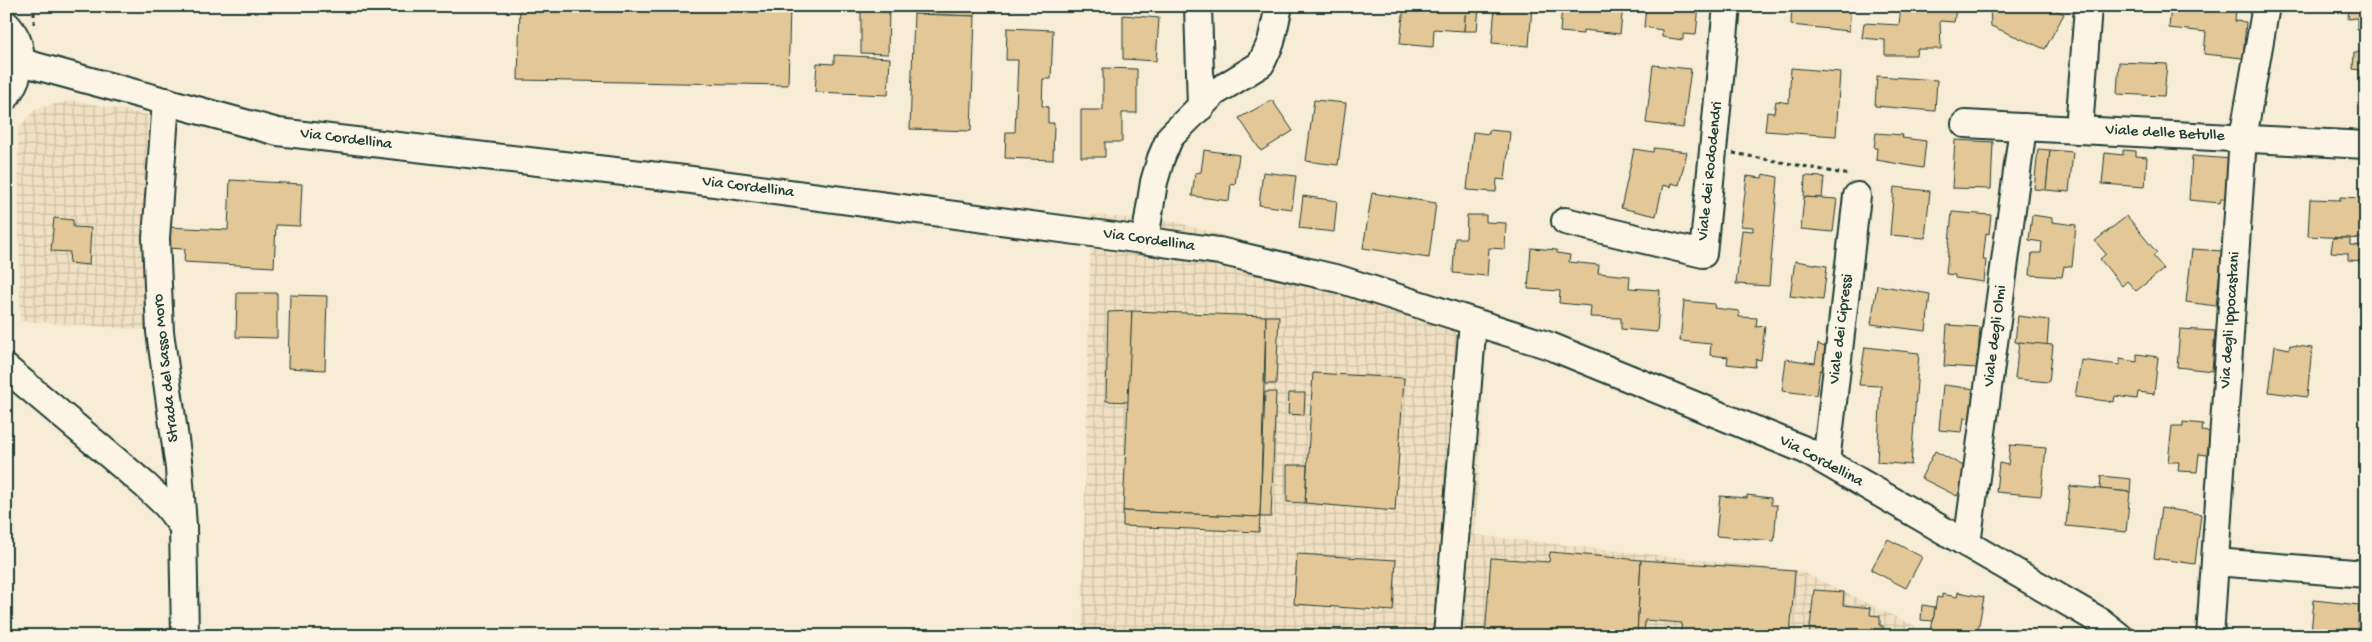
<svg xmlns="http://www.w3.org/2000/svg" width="2372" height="642" viewBox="0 0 2372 642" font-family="'Gochi Hand',sans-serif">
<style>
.industrial{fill:url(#industrial-grid)}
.building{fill:#e3c797;stroke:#1f3d34}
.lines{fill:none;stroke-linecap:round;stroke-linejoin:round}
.minor-casing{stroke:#1f3d34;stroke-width:30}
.path{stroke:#1f3d34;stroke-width:3;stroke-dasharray:4 4;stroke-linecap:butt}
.minor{stroke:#fcf5e5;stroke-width:26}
.labels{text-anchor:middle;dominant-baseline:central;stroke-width:4.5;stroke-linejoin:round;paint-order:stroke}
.street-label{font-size:16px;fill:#1f3d34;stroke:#fcf5e5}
</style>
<defs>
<pattern id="industrial-grid" width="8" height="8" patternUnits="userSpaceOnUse" patternTransform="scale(1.25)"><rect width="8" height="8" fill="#f1e1c2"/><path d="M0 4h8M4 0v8" fill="none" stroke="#cec2a7"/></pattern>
</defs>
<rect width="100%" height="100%" fill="#f7ecd5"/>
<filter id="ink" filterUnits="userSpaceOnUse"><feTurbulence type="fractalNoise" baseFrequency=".02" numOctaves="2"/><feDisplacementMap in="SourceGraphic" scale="10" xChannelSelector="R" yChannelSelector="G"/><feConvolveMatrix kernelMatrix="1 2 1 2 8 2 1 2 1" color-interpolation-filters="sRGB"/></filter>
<g filter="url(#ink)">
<g class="industrial">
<path d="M72 100 148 115 146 330 20 321 18 128 36 109Z"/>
<path d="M1091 215 1175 222 1488 310 1475 535 1800 571 1915 626 1914 636H1082Z"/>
</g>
<g class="building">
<path d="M520 6H790L788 85 518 80Z"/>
<path d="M817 6H889L888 54 861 53V12L817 11Z"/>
<path d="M914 6H975V16L914 14Z"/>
<path d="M1221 6H1261V7L1243 8V11H1221Z"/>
<path d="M1404 6 1466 8 1464 31 1434 29 1433 47 1400 44Z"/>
<path d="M1466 6H1479L1477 31H1464Z"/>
<path d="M1495 6H1532L1529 46 1492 43Z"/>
<path d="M1562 6H1623L1620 34 1583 30V34L1560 32Z"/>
<path d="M1646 6H1699L1696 35 1683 34V40L1662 37V30L1644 27Z"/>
<path d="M1792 6H1851L1849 31 1791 25Z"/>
<path d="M1901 6H1968V10L1956 9 1954 22 1940 21 1941 49H1917L1916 55H1885V40L1862 38 1864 23 1899 25Z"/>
<path d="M1990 6H2047L2064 14 2045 49 1991 26Z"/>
<path d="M2171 6H2236L2235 21 2246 22 2243 58 2204 54 2206 32 2169 28Z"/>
<path d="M2349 6H2366V30L2357 29V18L2348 19Z"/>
<path d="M914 14 975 16 971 131 910 129Z"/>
<path d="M1123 15 1159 18 1156 61 1123 59Z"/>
<path d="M1007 28 1053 30 1051 79H1043L1042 106 1048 107V123H1054L1053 160 1005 158 1006 132H1015L1018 60H1006Z"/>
<path d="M2354 52 2366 53V75H2360V70L2353 69Z"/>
<path d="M834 55 890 58 888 95 815 92 817 63 834 64Z"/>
<path d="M2119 62 2167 64 2164 96 2117 94Z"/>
<path d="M1653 65 1691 69 1683 128 1646 123Z"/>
<path d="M1103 68 1137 69V113H1122V142H1105V157H1081V110H1103Z"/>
<path d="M1791 68 1840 72 1836 136 1765 131 1767 112 1774 113 1776 101 1789 103Z"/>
<path d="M1877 76 1937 80 1935 111 1875 106Z"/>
<path d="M1272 100 1293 131 1261 151 1239 118Z"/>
<path d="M1314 100 1346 103 1338 165 1306 161Z"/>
<path d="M1489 130 1510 132 1505 180 1497 179 1496 192 1467 190 1473 132 1489 134Z"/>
<path d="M1876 133 1903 135 1902 138 1926 141 1923 168 1876 160 1877 148H1874Z"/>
<path d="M1955 140 1993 142 1991 189 1952 188Z"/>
<path d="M1654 148 1687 152 1679 185 1671 183 1670 187 1663 185 1656 216 1621 208 1634 149 1653 152Z"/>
<path d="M2038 149 2050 150 2046 190 2034 189Z"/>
<path d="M1204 150 1239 155 1235 185 1231 184 1229 201 1192 196 1195 173 1201 172Z"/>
<path d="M2050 150 2073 152 2069 192 2046 190Z"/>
<path d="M2123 150 2136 151V156L2147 157 2145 187 2102 184 2105 153 2123 155Z"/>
<path d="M2192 156 2232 159 2228 199H2221L2220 203 2189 200Z"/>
<path d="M1263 172 1296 176 1292 209 1259 205Z"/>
<path d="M1763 174 1778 177 1769 286 1736 284 1742 230 1753 231V227L1741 226 1747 176 1762 178Z"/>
<path d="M1805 176 1824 177 1822 198 1804 197Z"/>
<path d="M230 180 302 184 300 226 276 225 274 267 184 262 185 249 166 248 167 227 228 230Z"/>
<path d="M1894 187 1930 191 1925 238 1890 235Z"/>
<path d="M1372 193 1436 203 1429 258 1363 248Z"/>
<path d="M1303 196 1337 201 1334 232 1299 228Z"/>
<path d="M1804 197 1837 199 1833 232 1801 229Z"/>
<path d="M2340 197 2366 198V239L2308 236 2310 199 2340 200Z"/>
<path d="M1952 212 1991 215 1989 234 1986 233 1983 260H1986L1984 282 1955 278V275L1946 274Z"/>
<path d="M1467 215H1486V222L1506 223 1505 249 1489 248 1487 276 1453 273 1455 238H1466Z"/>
<path d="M2032 215 2052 218V222L2076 225 2072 267 2064 266 2062 277 2030 275 2032 253H2041L2042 242 2029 240Z"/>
<path d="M2127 216 2157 253 2153 256 2164 269 2136 291 2127 281 2122 286 2100 259 2106 254 2095 241Z"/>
<path d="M54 218 73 220V227L91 228 89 265 69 263 70 252 51 251Z"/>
<path d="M2333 238H2350V245L2366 246 2365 261 2348 260V253L2331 252Z"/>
<path d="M1531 248 1557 250V253L1570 255 1569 262 1599 265 1598 273 1630 276 1629 288 1660 290 1657 332 1621 329V318L1590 317 1591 306 1559 303 1560 291 1528 289Z"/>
<path d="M2192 249 2222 251 2216 306 2186 302Z"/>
<path d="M1795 261 1827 266 1823 300 1790 296Z"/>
<path d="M1877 285 1930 294 1926 331 1871 324Z"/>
<path d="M237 293H277V338L236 337Z"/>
<path d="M290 295 327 296 325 370 288 368Z"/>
<path d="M1684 301 1715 304 1714 308 1739 311V317L1757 318 1756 327 1765 326 1761 360 1756 359 1755 367 1727 364 1728 357 1710 355 1711 344 1680 341Z"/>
<path d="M1132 311 1129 402 1106 401 1108 312Z"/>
<path d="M1132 311 1266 316 1260 517 1123 511Z"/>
<path d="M1266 316H1279L1276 384H1265Z"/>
<path d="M2018 316 2049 320 2047 346 2015 342Z"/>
<path d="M1947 325 1980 327 1977 368 1944 366Z"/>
<path d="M2180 329 2215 331 2212 371 2177 367Z"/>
<path d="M2019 342 2053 345 2049 382 2015 379Z"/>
<path d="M1818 344 1836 352 1834 372 1820 370 1816 395 1782 391 1786 359 1815 363Z"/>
<path d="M2365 344H2366V380H2363Z"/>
<path d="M2290 345 2312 348 2307 397 2269 392 2275 346 2289 349Z"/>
<path d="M1865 347 1919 353 1911 465 1877 462 1881 386 1859 385Z"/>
<path d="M2137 354 2158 357 2154 394 2138 392 2137 399 2115 396 2114 402 2075 397 2081 360 2120 365V359L2137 362Z"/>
<path d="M1313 373 1404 378 1395 511 1305 503Z"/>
<path d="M1943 385 1976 389 1973 419 1964 418 1962 432 1939 430Z"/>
<path d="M1265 392H1276L1271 517H1260Z"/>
<path d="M1289 393H1305L1304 415 1288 414Z"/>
<path d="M2183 422 2203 424 2202 431 2210 432 2207 455 2199 454 2197 472 2178 471 2179 462H2168L2172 426H2183Z"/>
<path d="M2010 445 2046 448 2041 496 1996 492 1999 463 2008 465Z"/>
<path d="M1935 451 1971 470 1957 496 1921 478Z"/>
<path d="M1287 465H1307L1305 503 1287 502Z"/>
<path d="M2101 476 2131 479 2130 492 2100 489Z"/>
<path d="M2070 486 2130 492 2126 532 2066 526Z"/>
<path d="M1747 495 1771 498V505H1777L1774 541 1716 536 1720 496 1747 498Z"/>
<path d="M2161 508 2201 514 2195 564 2154 558Z"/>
<path d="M1123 511 1260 517 1259 532 1123 526Z"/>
<path d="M1888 539 1922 557 1906 588 1871 570Z"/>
<path d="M1550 552 1641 560 1637 635 1485 636 1491 558 1549 562Z"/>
<path d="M1297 554 1396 560 1393 611 1294 604Z"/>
<path d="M1641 560 1795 571 1790 636H1716L1680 633 1682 623 1645 620 1644 635H1637Z"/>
<path d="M1814 590 1844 592 1843 605 1871 608 1870 615 1880 616V626H1883V636H1809Z"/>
<path d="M1958 592 1984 597 1977 636 1931 631 1937 597 1942 598V594L1957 597Z"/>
<path d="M2314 600 2359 605 2357 636 2337 633V636L2311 633Z"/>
<path d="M1922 605 1935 607 1933 621 1921 620Z"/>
<path d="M1305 628 1419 636H1305Z"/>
</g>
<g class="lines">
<g class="minor-casing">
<g id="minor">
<path d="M1198 6 1201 107"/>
<path d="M6 24C28 46 22 74 6 97"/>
<path d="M21 62 278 132 684 179 1114 236 1219 251 1339 279 1550 346 1805 450 2100 621 2119 636"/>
<path d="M166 101 156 238 160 332 179 468 183 527 185 636"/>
<path d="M1965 124 2366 145"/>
<path d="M2079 130 2088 6"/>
<path d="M1565 221 1703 254 1727 6"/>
<path d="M1145 240 1154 182 1161 158 1170 137 1214 93 1261 64 1271 42 1279 6"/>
<path d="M6 368 145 485 167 506 183 527"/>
<path d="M1826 462 1857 196"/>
<path d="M1967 544 2023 127"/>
<path d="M2215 562 2366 574"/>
<path d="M1447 636 1473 322"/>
<path d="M2210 636 2243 138 2266 6"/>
</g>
</g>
<g class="path">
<path d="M34 24V6"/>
<path d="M1733 153 1850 175"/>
</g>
<use href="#minor" class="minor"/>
</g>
</g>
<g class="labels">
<g class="street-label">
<text transform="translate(2165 134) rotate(3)">Viale delle Betulle</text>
<text transform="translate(346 140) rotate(7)">Via Cordellina</text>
<text transform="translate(1711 171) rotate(-84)">Viale dei Rododendri</text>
<text transform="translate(748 188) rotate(7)">Via Cordellina</text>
<text transform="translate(1149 241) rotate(8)">Via Cordellina</text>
<text transform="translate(2231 320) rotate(-86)">Via degli Ippocastani</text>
<text transform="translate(1842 329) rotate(-83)">Viale dei Cipressi</text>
<text transform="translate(1996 336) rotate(-83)">Viale degli Olmi</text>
<text transform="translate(167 368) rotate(-96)">Strada del Sasso Moro</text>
<text transform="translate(1821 462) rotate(28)">Via Cordellina</text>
</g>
</g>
<rect width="2372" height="642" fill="none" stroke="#fcf5e5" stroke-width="25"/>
<rect x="12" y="12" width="2347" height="617" fill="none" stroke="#1f3d34" stroke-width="2" filter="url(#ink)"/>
</svg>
